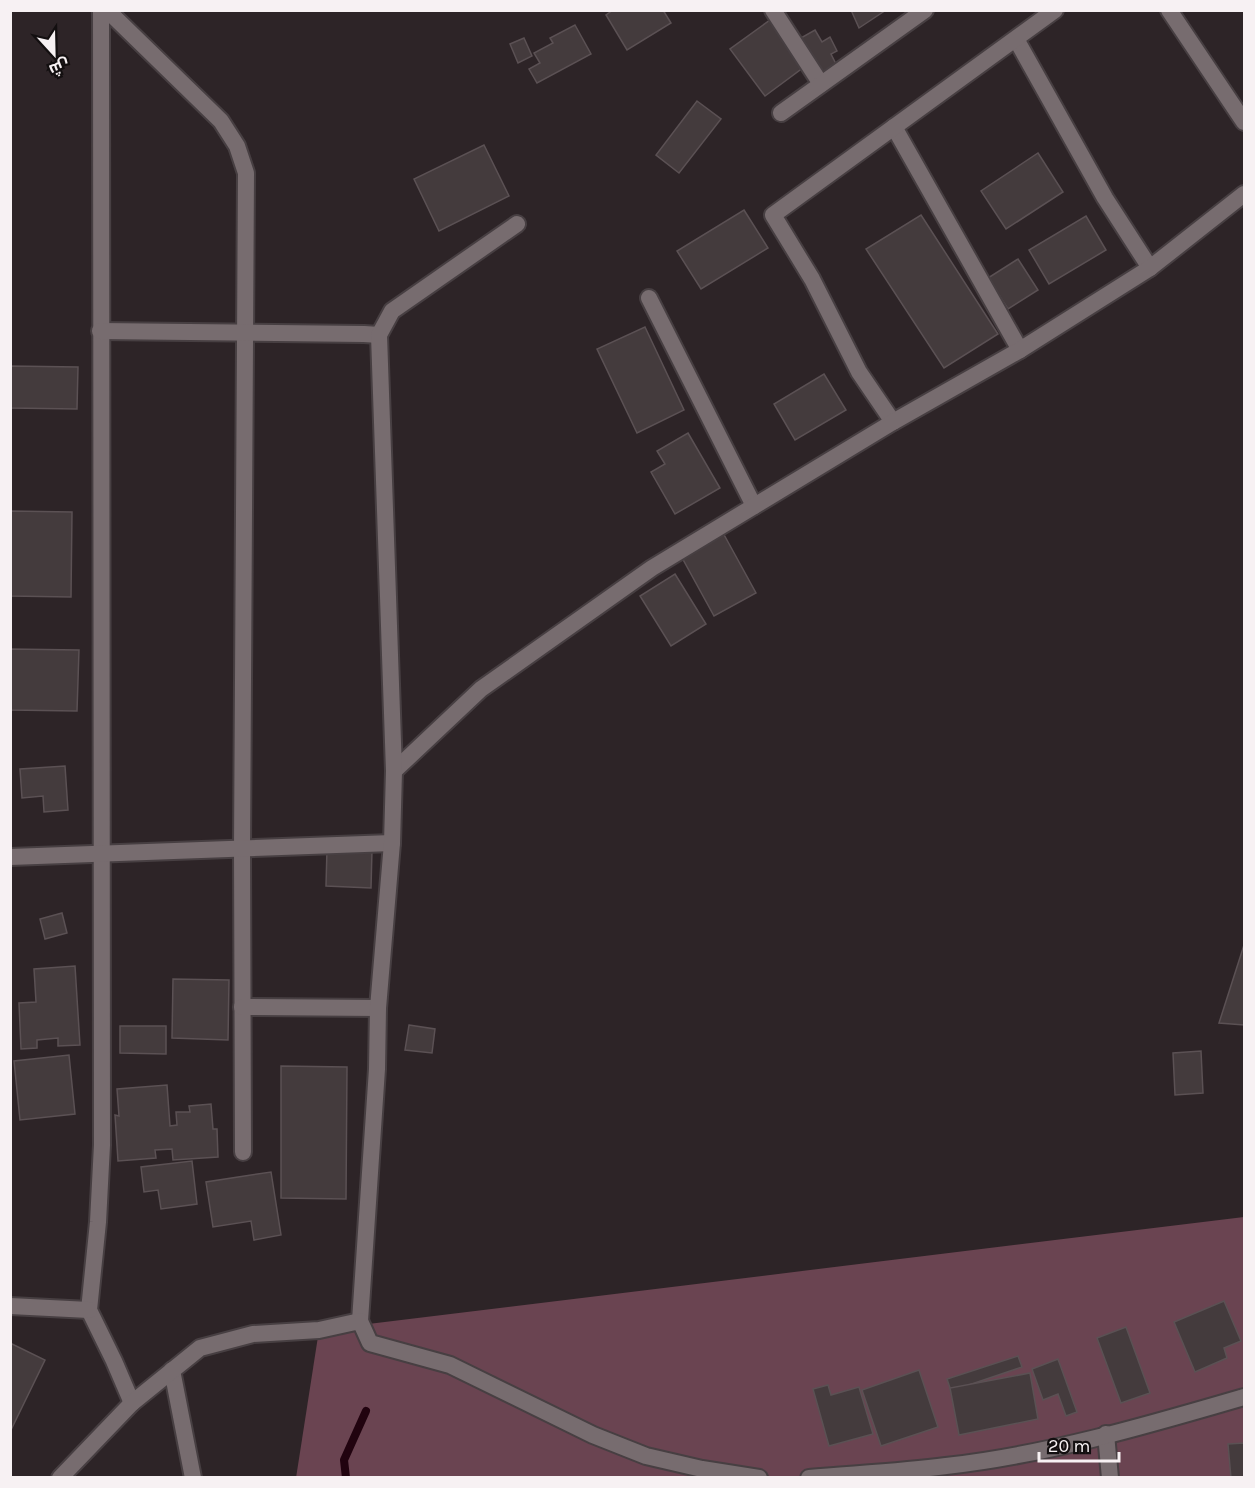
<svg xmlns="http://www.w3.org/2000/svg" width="1255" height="1488" viewBox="0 0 1255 1488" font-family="Karla,Cairo,sans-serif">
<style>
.forest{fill:#6a4451}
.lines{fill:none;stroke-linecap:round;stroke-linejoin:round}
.stream{stroke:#21030f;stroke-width:8}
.building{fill:#443b3d;stroke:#5b5154;stroke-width:1.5}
.minor-casing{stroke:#473f42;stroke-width:20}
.secondary-casing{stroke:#473f42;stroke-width:20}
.minor{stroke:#776c6f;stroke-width:16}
.secondary{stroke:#776c6f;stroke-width:16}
</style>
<rect width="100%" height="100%" fill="#2d2427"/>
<path class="forest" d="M1244 1217V1477L296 1478 319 1330Z"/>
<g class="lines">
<path class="stream" d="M346 1478 344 1460 366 1411"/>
</g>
<g class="building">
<path d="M613 10H663L671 23 627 50 606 15Z"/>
<path d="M851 10H886L859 28Z"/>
<path d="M770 20 804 67 765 96 730 49Z"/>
<path d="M575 25 591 54 537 83 529 69 540 63 534 53 553 43 550 38Z"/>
<path d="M815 30 822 42 830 37 837 51 831 54 838 68 818 78 799 39Z"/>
<path d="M524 38 532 56 518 63 510 44Z"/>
<path d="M697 101 721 119 679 173 656 155Z"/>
<path d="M484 145 509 196 439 231 414 179Z"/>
<path d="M1038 153 1063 192 1006 229 981 191Z"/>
<path d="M744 210 768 248 701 289 677 251Z"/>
<path d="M921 215 998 334 944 368 866 249Z"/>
<path d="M1086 216 1106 250 1049 284 1029 250Z"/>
<path d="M1018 259 1038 290 1008 309 988 278Z"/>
<path d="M645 327 684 410 637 433 597 349Z"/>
<path d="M10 366 78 367 77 409 10 408Z"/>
<path d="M824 374 846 410 795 440 774 404Z"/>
<path d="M688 433 720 488 675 514 651 472 665 464 657 451Z"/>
<path d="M10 511 72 512 71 597 10 596Z"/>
<path d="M722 531 756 593 714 616 680 554Z"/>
<path d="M675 574 706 624 671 646 640 596Z"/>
<path d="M10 649 79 650 77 711 10 710Z"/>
<path d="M65 766 68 810 44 812 43 796 22 798 20 769Z"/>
<path d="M327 849 372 850 371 888 326 886Z"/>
<path d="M62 913 67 933 45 939 40 919Z"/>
<path d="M1244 945V1025L1219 1023Z"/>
<path d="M75 966 80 1045 58 1046V1038L37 1040V1048L21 1049 19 1003 36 1002 34 969Z"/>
<path d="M173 979 229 980 228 1040 172 1038Z"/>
<path d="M409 1025 435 1029 432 1053 405 1050Z"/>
<path d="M120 1026H166V1054L120 1053Z"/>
<path d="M1201 1051 1203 1093 1175 1095 1173 1053Z"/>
<path d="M69 1055 75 1114 20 1120 14 1061Z"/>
<path d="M281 1066 347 1067 346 1199 281 1198Z"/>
<path d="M167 1085 170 1126 177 1125 176 1112H190L189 1106 211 1104 213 1129H217L218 1157 173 1160 172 1149 155 1150 156 1158 118 1161 115 1115 119 1116 117 1089Z"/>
<path d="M192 1161 197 1204 161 1209 158 1190 144 1192 141 1167Z"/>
<path d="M271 1172 281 1235 254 1240 251 1221 213 1227 206 1182Z"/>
<path d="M1224 1301 1241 1341 1224 1348 1227 1358 1195 1372 1174 1322Z"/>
<path d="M1126 1327 1150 1393 1121 1403 1097 1338Z"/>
<path d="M10 1343 45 1360 10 1432Z"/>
<path d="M1018 1356 1022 1367 951 1391 947 1379Z"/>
<path d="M1058 1359 1077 1412 1066 1416 1058 1394 1043 1400 1032 1369Z"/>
<path d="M919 1370 938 1427 881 1446 862 1390Z"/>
<path d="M1030 1373 1038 1419 959 1435 950 1388Z"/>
<path d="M828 1385 831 1395 859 1387 873 1434 829 1446 813 1389Z"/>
<path d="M1244 1443V1478H1231L1228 1444Z"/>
</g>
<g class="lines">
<g class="minor-casing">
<g id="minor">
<path d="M101 10 102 1145 98 1222 89 1310 114 1361 132 1403"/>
<path d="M107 10 221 121 237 146 246 173 242 849 243 1152"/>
<path d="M773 10 821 84"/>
<path d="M1169 10 1244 122"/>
<path d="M1016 39 1105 198 1150 268"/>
<path d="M781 113 925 10"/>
<path d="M894 127 1020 350"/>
<path d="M649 298 754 506"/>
<path d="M100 331 364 334 379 335"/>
<path d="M893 422 859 372 812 279 773 215 1055 10"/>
<path d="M394 771 481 689 652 568 893 422 1020 350 1150 268 1244 194"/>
<path d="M10 857 392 843"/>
<path d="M242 1007 378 1008"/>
<path d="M10 1306 89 1310"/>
<path d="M360 1321 377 1069 378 1008 392 843 394 771 379 335 392 311 517 224"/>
<path d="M172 1370 193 1478"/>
<path d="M1106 1434 1110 1478"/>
</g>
</g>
<g class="secondary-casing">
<g id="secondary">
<path d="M60 1478 132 1403 200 1348 253 1334 319 1330 360 1321 370 1343 450 1365 593 1435 646 1456 702 1469 759 1478"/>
<path d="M809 1478C855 1474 901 1472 946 1466 1046 1455 1148 1425 1244 1397"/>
</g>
</g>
<use href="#minor" class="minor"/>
<use href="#secondary" class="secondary"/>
</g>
<rect width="1255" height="1488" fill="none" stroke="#f7f1f3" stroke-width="24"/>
<g transform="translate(54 54) rotate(158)" stroke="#130f10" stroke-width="4.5" paint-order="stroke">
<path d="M0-4.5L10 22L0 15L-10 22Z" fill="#f7f1f3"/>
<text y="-9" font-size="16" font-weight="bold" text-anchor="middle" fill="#f7f1f3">ش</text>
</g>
<path d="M1039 1452v9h80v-9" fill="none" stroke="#f7f1f3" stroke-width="3"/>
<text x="1048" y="1452" font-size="18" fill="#f7f1f3" stroke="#130f10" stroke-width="4.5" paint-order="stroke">20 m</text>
</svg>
